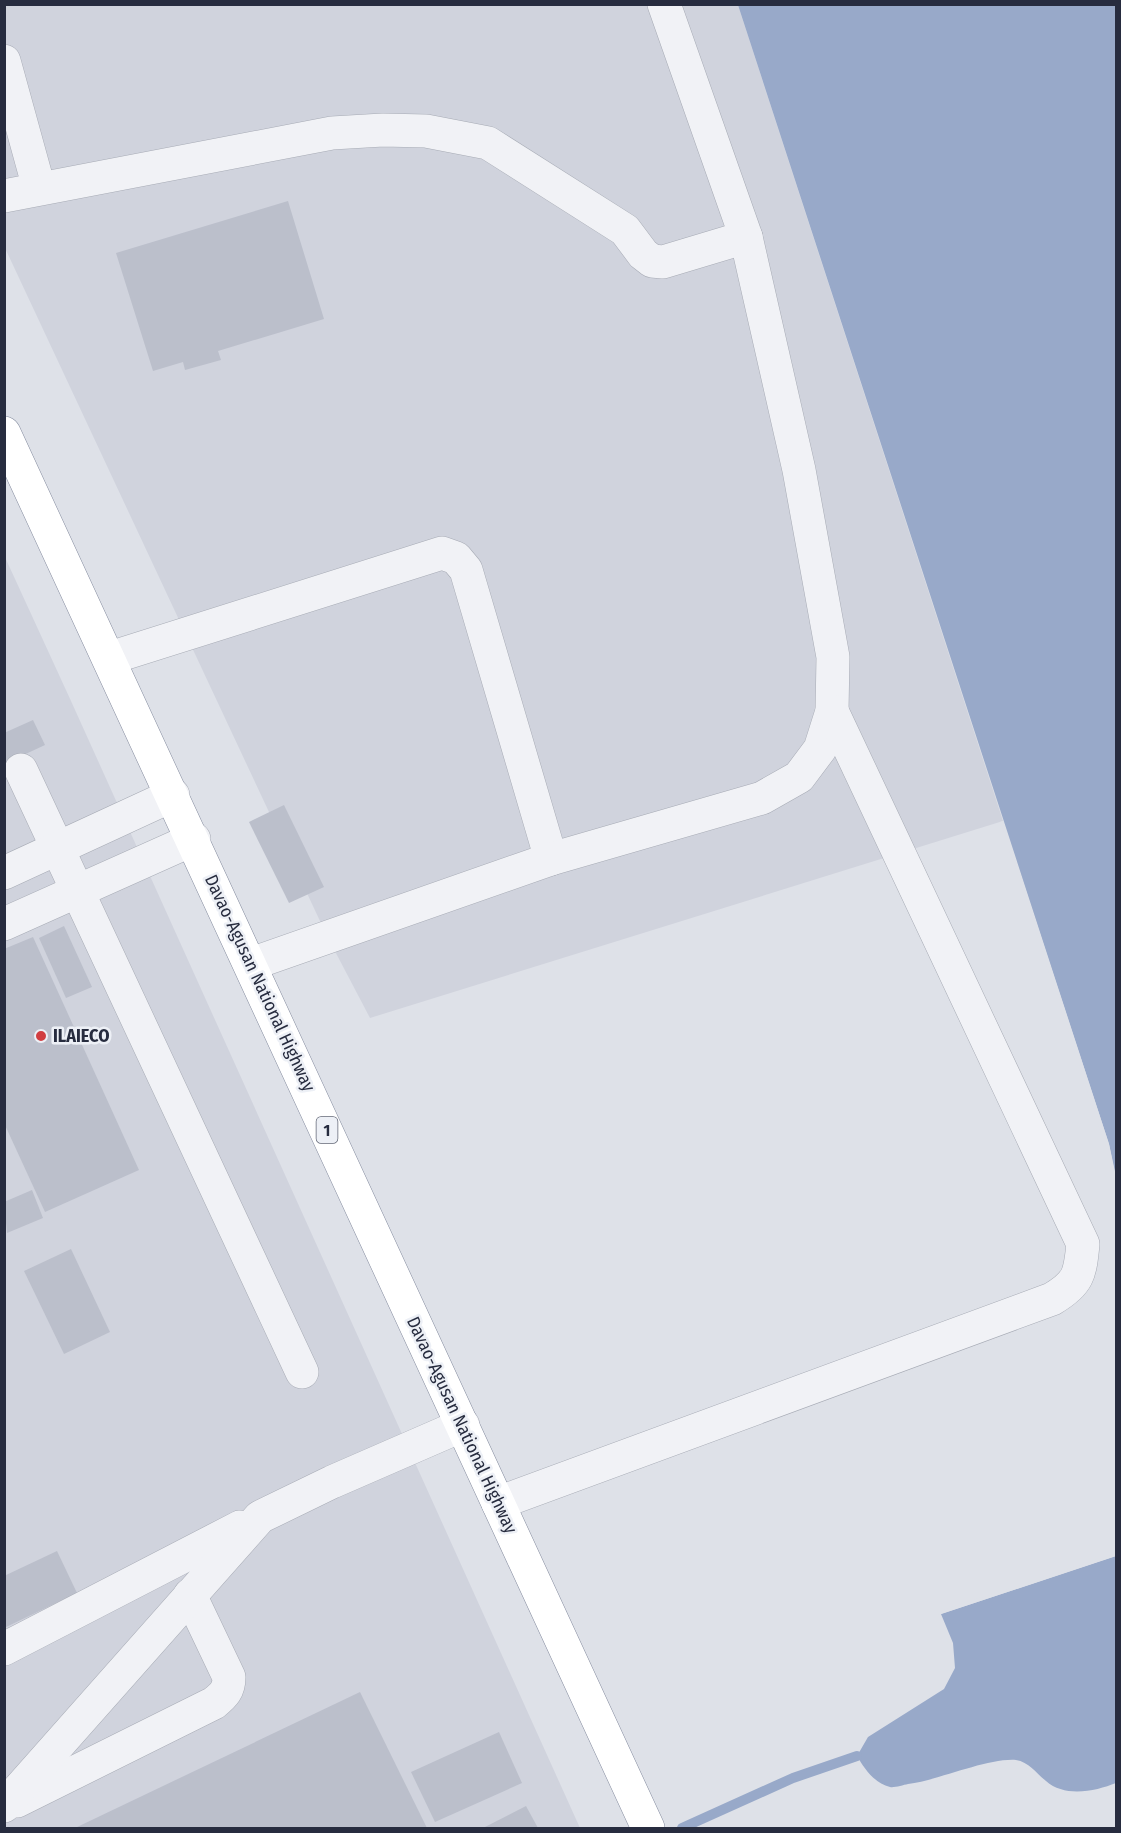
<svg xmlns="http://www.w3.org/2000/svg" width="1121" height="1833" viewBox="0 0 1121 1833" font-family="'Fira Sans Condensed',sans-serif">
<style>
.built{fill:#d0d3dd}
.water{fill:#98a9c9}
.pier{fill:#dee1e8}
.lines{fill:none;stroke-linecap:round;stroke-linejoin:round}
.stream{stroke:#98a9c9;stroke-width:10}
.building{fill:#bbbfcb}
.minor-casing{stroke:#a7abb5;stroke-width:34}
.highway-casing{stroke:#858c9f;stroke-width:34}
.minor{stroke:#f1f2f6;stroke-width:33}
.highway{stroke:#fff;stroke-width:33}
.poi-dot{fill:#d13e41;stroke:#edf0f6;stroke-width:2}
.labels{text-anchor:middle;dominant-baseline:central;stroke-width:5;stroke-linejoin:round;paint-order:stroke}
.shield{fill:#edf0f6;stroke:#626776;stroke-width:1.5}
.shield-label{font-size:16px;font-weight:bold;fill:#272c3f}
.street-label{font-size:18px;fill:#272c3f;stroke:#edf0f6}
.poi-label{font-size:18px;font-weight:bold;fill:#272c3f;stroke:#edf0f6;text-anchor:start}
</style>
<rect width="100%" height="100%" fill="#dee1e8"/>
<g class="built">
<path d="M5 5H738L1003 821 370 1018 327 936 5 248Z"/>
<path d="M4 555 71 701 580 1828H5Z"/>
</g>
<g class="water">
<path d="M738 5H1116V1176L1109 1144Z"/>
<path d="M1116 1556V1783C1096 1791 1065 1798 1046 1781 1037 1774 1029 1762 1016 1760 987 1758 940 1780 908 1784 903 1785 894 1788 890 1787 874 1783 864 1768 857 1756L868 1737 944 1689 955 1668 953 1643 941 1614Z"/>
</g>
<g class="pier">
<path d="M1003 821 1109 1144 1116 1179 1000 822Z"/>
<path d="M1116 1553V1556L938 1615 940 1611Z"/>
</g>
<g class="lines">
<path class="stream" d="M682 1828 793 1778 857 1756"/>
</g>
<g class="building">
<path d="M288 201 324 319 218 351 221 360 185 370 183 362 153 371 116 253Z"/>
<path d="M33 720 45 745 4 764V733Z"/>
<path d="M284 805 324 887 289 903 249 822Z"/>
<path d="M64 926 92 987 66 998 39 938Z"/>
<path d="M33 937 139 1170 45 1212 4 1123V949Z"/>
<path d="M32 1190 43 1218 7 1233 4 1202Z"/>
<path d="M71 1249 110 1332 64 1354 24 1271Z"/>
<path d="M57 1551 77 1593 4 1628V1576Z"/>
<path d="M360 1692 427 1828H75Z"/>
<path d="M499 1732 522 1783 435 1822 411 1772Z"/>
<path d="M526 1806 538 1828H483Z"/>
</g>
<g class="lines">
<g class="minor-casing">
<g id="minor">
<path d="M4 61 39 188"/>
<path d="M4 196 332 133 383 130 426 131 488 143 625 230 643 254 652 261 663 262 746 237"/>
<path d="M110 658 442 553 456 558 466 570 551 859"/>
<path d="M21 770 302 1372"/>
<path d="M4 873 173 795"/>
<path d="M4 924 194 839"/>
<path d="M251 964 551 859 762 798 799 777 820 749 832 711 833 657 799 470 746 237 664 4"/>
<path d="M498 1503 1052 1299C1079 1283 1080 1274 1083 1244L832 711"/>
<path d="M4 1649 240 1527"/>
<path d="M17 1801 214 1703C224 1695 229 1690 229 1677L190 1595"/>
<path d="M4 1806 260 1517 332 1482 463 1425"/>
</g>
</g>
<g class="highway-casing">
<path id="highway" d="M4 433 648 1828"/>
</g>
<use href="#minor" class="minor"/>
<use href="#highway" class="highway"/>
</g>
<circle class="poi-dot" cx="41" cy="1036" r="6"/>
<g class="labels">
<rect class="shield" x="316.5" y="1117" width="21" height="26" rx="4.5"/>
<g class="shield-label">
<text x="327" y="1130">1</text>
</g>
<g class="street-label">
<text transform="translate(260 983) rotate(65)">Davao-Agusan National Highway</text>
<text transform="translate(462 1425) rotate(65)">Davao-Agusan National Highway</text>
</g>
<g class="poi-label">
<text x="53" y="1036">ILAIECO</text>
</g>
</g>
<rect width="1121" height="1833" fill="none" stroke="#272c3f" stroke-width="12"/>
</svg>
